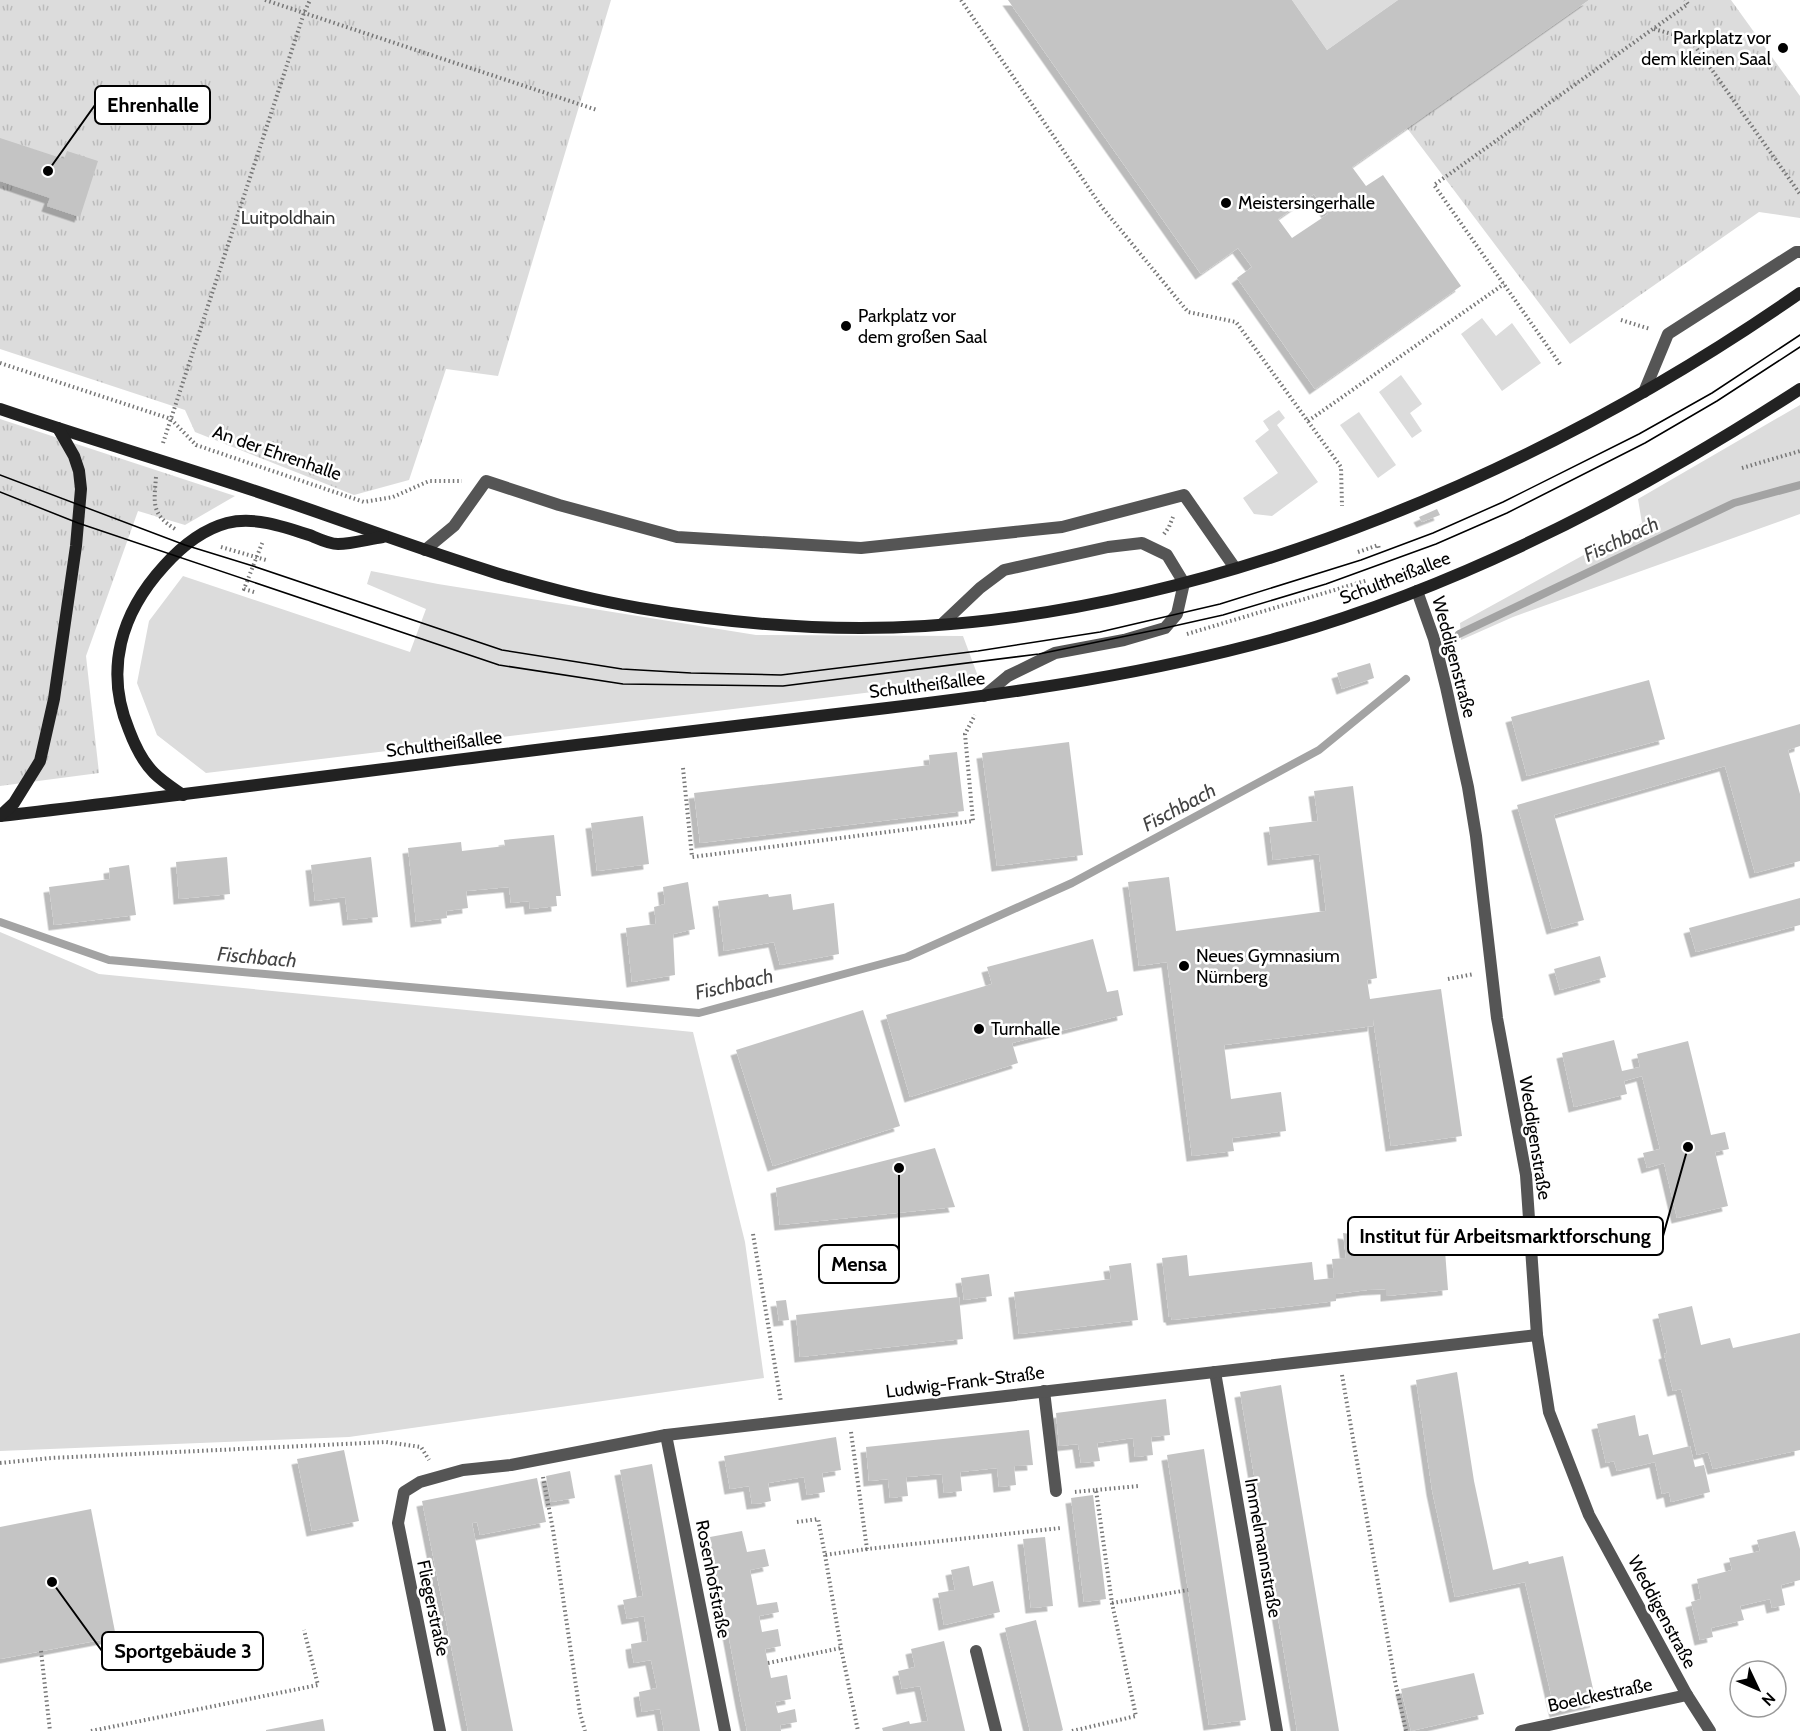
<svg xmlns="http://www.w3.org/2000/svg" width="1800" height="1731" viewBox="0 0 1800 1731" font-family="Cabin,sans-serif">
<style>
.grass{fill:#dcdcdc}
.park{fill:url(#park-tufts)}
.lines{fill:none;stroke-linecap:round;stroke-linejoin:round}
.stream{stroke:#a3a3a3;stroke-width:8}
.building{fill:#c4c4c4;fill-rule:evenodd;filter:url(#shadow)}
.path{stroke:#777;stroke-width:4;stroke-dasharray:1.5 3;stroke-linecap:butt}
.service{stroke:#555;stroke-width:12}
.minor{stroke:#555;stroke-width:12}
.secondary{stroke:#222;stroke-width:12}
.tram{stroke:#000;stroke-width:1.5}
.poi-dot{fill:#000;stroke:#fff;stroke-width:2}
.labels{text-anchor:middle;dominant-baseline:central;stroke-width:5;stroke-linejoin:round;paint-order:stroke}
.poi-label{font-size:18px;fill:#000;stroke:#fff;text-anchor:start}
.park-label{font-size:18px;fill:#333;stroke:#fff}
.street-label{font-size:18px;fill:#000;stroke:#fff}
.water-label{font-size:20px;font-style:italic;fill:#444;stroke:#fff}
.leader{fill:none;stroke:#000;stroke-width:2}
.callout-dot{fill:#000;stroke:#fff;stroke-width:2}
.callout{fill:#fff;stroke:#000;stroke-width:2}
.callout-label{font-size:20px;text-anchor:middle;font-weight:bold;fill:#000}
</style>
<defs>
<pattern id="park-tufts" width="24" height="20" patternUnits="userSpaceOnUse" patternTransform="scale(1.5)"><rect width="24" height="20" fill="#dcdcdc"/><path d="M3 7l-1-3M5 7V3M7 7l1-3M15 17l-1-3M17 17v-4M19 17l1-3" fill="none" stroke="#bbb"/></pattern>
<filter id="shadow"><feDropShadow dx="-5.5" dy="5.5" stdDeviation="0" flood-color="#0004"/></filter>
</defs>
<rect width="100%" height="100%" fill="#fff"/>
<g class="grass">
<path d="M1292 0H1398L1327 50Z"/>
<path d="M1482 318 1496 336 1512 323 1541 363 1502 391 1461 334Z"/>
<path d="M1401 375 1422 404 1410 413 1422 431 1412 438 1379 392Z"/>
<path d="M1800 405V514L1513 617 1461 640 1460 623 1642 523 1638 499Z"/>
<path d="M1279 410 1285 418 1277 425 1318 482 1272 516 1254 514 1243 498 1278 473 1255 441 1269 430 1263 421Z"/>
<path d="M1359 412 1396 465 1378 478 1340 425Z"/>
<path d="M371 571 438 584 756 635 963 636 979 679 206 773 157 735 137 683 149 621 183 576 410 652 426 609 367 584Z"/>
<path d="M0 932 99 974 693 1032 745 1242 764 1378 349 1437 0 1451Z"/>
</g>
<g class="park">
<path d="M0 0H611L498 376 446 369 409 480 354 495 195 432 185 410 0 349Z"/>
<path d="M1589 0H1731L1800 96V218L1759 212 1570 344 1407 128Z"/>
<path d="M0 419 235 496 185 525 138 511 86 656 99 773 0 786Z"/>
</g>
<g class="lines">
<g class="stream">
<path d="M1459 634 1734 503 1800 485"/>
<path d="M0 922 109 960 699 1013 907 957 1072 883 1319 750 1406 679"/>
</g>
</g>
<g class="building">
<path d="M1008 0H1292L1327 50 1398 0H1589L1352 167 1366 186 1383 175 1461 286 1315 389 1237 278 1252 267 1238 248 1201 274ZM1314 194 1328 214 1292 238 1278 219Z"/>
<path d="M0 138 64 159 67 151 98 161 80 217 47 206 50 198 0 181Z"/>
<path d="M1437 509 1440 515 1422 522 1419 517Z"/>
<path d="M1370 663 1374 678 1342 689 1337 673Z"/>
<path d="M1649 680 1665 739 1527 776 1511 717Z"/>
<path d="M1800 724V746L1788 750 1800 794V861L1755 873 1725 766 1554 815 1584 920 1552 929 1517 805Z"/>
<path d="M1069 742 1083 855 997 866 982 753Z"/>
<path d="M957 752 964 811 700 843 694 793 930 765 929 755Z"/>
<path d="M1353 786 1377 978 1367 980 1370 999 1441 989 1462 1136 1391 1146 1373 1019V1026L1224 1045 1231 1099 1281 1092 1286 1131 1232 1138 1234 1151 1192 1156 1167 962 1139 966 1128 882 1169 877 1176 931 1326 911 1319 854 1273 860 1269 827 1318 821 1314 791Z"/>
<path d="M643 816 649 864 597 871 591 823Z"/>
<path d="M554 835 561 896H556L557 906 530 909 529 901 511 903 509 887 466 891 468 908 446 911 447 918 416 922 408 848 461 842 462 851 505 846 504 840Z"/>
<path d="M227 857 230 894 179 899 176 862Z"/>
<path d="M371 857 378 917 348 920 345 897 315 901 311 865Z"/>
<path d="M129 865 136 915 54 925 49 887 110 879 109 868Z"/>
<path d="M688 882 695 929 673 934 675 975 632 982 626 928 656 924 654 907 665 904 663 887Z"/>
<path d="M768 894 769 897 791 894 793 910 834 903 839 954 780 965 774 942 724 951 718 901Z"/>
<path d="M1800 898V925L1696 952 1689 928Z"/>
<path d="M1093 939 1107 992 1118 990 1123 1015 1012 1043 1018 1063 910 1097 886 1015 992 984 987 967Z"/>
<path d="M1600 956 1606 977 1560 990 1554 969Z"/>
<path d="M863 1010 900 1126 773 1166 736 1050Z"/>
<path d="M1614 1040 1622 1071 1640 1067 1637 1054 1688 1041 1711 1135 1725 1132 1729 1149 1715 1152 1728 1206 1677 1218 1664 1163 1647 1168 1643 1153 1660 1149 1642 1076 1624 1081 1627 1094 1574 1107 1562 1053Z"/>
<path d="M935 1148 955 1207 780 1225 776 1188Z"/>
<path d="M1443 1224 1448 1290 1386 1296V1289L1367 1290 1336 1294V1301L1172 1320 1171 1317H1169L1162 1258 1187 1255 1189 1276 1312 1262 1314 1280 1334 1278 1332 1259 1346 1258 1343 1233 1364 1236 1366 1256 1415 1251 1413 1227Z"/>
<path d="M1131 1263 1138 1320 1019 1334 1014 1292 1111 1279 1109 1266Z"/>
<path d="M989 1274 992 1296 964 1300 961 1278Z"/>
<path d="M959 1297 963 1339 800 1357 796 1315Z"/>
<path d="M786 1300 789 1320 779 1321 776 1301Z"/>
<path d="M1692 1306 1701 1345 1730 1338 1733 1348 1800 1333V1450L1713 1469 1708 1452 1697 1455 1681 1389 1673 1391 1664 1354 1667 1353 1658 1314Z"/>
<path d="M1457 1372 1474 1481 1493 1570 1528 1561 1529 1564 1563 1556 1596 1702 1555 1712 1525 1582 1455 1597 1432 1490 1416 1380Z"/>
<path d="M1281 1385 1288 1429 1339 1731H1297L1285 1659 1240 1392Z"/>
<path d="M1166 1399 1170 1435 1151 1437 1153 1455 1135 1457 1133 1438 1097 1443 1100 1461 1081 1463 1078 1444 1059 1446 1056 1413Z"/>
<path d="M1635 1415 1639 1436 1648 1434 1653 1455 1690 1446 1695 1467 1704 1465 1710 1492 1671 1502 1669 1492 1662 1494 1655 1462 1617 1471 1614 1461 1606 1463 1597 1424Z"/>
<path d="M1029 1430 1033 1465 1014 1466 1016 1485 999 1487 997 1468 960 1472 962 1491 944 1493 942 1474 906 1477 908 1496 898 1497 890 1498 888 1479 869 1481 866 1447Z"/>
<path d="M836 1437 841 1470 822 1473 825 1492 807 1495 804 1477 768 1483 771 1501 762 1503 752 1504 749 1486 730 1489 724 1456Z"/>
<path d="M1204 1449 1246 1720 1209 1725 1167 1455Z"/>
<path d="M344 1450 359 1521 312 1531 297 1459Z"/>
<path d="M652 1464 675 1593 700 1731H664L660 1709 642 1712 640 1701 639 1692 657 1688 651 1660 634 1663 632 1654 631 1644 648 1641 644 1616 627 1619 623 1600 643 1596 620 1470Z"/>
<path d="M570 1471 575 1498 551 1502 546 1476Z"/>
<path d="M537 1478 546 1522 480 1535 477 1522 472 1523 513 1731H468L422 1501Z"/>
<path d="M1093 1495 1106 1599 1084 1602 1071 1498Z"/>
<path d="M91 1509 116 1637 0 1659V1527Z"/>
<path d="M742 1531 747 1552 765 1549 769 1566 750 1570 757 1605 777 1602 779 1612 759 1616 762 1632 778 1629 781 1646 765 1649 771 1678 787 1675 791 1699 775 1702 778 1713 795 1709 797 1722 780 1725 781 1731H747L741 1702 710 1537Z"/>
<path d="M1795 1531 1800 1549V1580L1781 1585 1785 1605 1772 1608 1770 1599 1740 1606 1744 1620 1711 1628 1713 1637 1700 1640 1691 1602 1701 1599 1697 1579 1732 1570 1729 1558 1760 1551 1757 1540Z"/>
<path d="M1045 1537 1053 1606 1031 1608 1023 1539Z"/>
<path d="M969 1566 973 1586 993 1581 1000 1612 944 1625 938 1593 955 1590 951 1570Z"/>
<path d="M1036 1620 1063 1730 1061 1731H1030L1005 1628Z"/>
<path d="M944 1641 965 1731H883L882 1728 909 1721 910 1724 928 1721 920 1686 902 1689 898 1671 915 1667 911 1649Z"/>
<path d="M1474 1673 1484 1714 1411 1731 1401 1689Z"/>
<path d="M323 1719 325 1731H266V1730Z"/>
</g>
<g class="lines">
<g class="path">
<path d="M265 0 597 110"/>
<path d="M961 0 1101 206 1188 312 1236 322 1341 467 1342 506"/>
<path d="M1654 29 1690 39 1800 194"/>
<path d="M1621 320 1650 329"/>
<path d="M0 363 171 419 196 445 364 502 393 497 429 481H462"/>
<path d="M1560 364 1434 185 1688 4 1685 0"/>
<path d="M1308 421 1504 284"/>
<path d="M163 443 304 13 310 0"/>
<path d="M1742 468 1800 451"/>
<path d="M156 477C154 503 151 514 175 529"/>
<path d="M1164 534 1169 527 1173 517"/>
<path d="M221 547 266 560"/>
<path d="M1358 552 1378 545 1379 549"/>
<path d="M254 592 244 589 263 541"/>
<path d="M1187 634 1368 580"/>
<path d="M683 768 692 857 973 821 965 734 975 715"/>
<path d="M1448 979 1474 974"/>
<path d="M753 1234 781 1402"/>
<path d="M1342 1375 1395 1681 1406 1731"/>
<path d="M851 1432 867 1549 1061 1528"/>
<path d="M0 1463 51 1458 386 1442 421 1447 429 1460"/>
<path d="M543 1477 553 1530 580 1713 585 1731"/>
<path d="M1096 1490 1139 1486"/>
<path d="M797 1522 818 1519 825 1555 867 1549"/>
<path d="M825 1555 841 1648 858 1731"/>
<path d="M1112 1603 1188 1590"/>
<path d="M41 1651 50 1731"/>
<path d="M768 1663 841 1648"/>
<path d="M91 1731 318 1685 304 1630"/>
<path d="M1072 1731 1136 1716 1112 1603 1096 1490 1074 1492"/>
</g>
<g class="service">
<path d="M1644 392 1668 334 1796 252H1800"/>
<path d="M425 550 454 526 486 481 559 505 677 537 861 548 1062 527 1184 495 1235 568"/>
<path d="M942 624 980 588 1004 570 1108 547 1142 543 1167 555 1184 583 1177 614 1165 628 1124 640 1055 653 1008 676 984 696"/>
<path d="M1044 1391 1056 1491"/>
</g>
<g class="minor">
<path d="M1417 591 1434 639 1446 687 1468 787 1476 836 1497 1018 1526 1175 1537 1335 1549 1412 1589 1515 1687 1695 1710 1731"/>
<path d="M1215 1372 1277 1731"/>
<path d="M666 1435 725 1731"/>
<path d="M976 1651 996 1731"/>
<path d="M440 1731 398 1523 404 1492 420 1482 463 1470 511 1465 666 1435 1537 1335"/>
<path d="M1521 1731 1687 1695"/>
</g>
<g class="secondary">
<path d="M0 409C94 441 189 468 282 500 400 540 516 587 639 608 733 624 829 632 925 626 1231 606 1550 467 1800 293"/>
<path d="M183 795C173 788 163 782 154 773 142 761 135 746 129 730 104 670 121 613 164 566 181 547 201 530 227 523 255 516 285 527 312 536 319 539 330 544 338 544 352 544 369 539 383 537"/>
<path d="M0 816C212 792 423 763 635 738 719 728 803 718 887 708 1021 692 1154 673 1285 636 1466 584 1642 492 1800 389"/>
<path d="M0 816 14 803 40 761 54 699 76 546 81 489 79 471 74 456 58 428"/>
</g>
<g class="tram">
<path d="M0 475 185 545 253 566 502 650 622 669 691 673 781 675 978 651 1100 632 1220 604 1361 560 1433 533 1503 502 1639 434 1712 393 1800 335"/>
<path d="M0 492 78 523 499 665 623 684 783 686 1039 654 1165 628 1223 615 1326 584 1436 544 1507 513 1645 443 1717 401 1800 347"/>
</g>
</g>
<g class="poi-dot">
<circle cx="1783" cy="48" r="6"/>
<circle cx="1226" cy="203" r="6"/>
<circle cx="846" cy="326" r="6"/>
<circle cx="1184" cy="966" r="6"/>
<circle cx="979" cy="1029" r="6"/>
</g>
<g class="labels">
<g class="poi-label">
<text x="1771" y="38" text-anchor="end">Parkplatz vor<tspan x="1771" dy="21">dem kleinen Saal</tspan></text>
<text x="1238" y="203">Meistersingerhalle</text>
<text x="858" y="316">Parkplatz vor<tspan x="858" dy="21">dem großen Saal</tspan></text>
<text x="1196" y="956">Neues Gymnasium<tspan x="1196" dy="21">Nürnberg</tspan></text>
<text x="991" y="1029">Turnhalle</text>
</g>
<g class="park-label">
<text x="288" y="218">Luitpoldhain</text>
</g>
<g class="street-label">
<text transform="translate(277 453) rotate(19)">An der Ehrenhalle</text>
<text transform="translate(1395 578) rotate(-21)">Schultheißallee</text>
<text transform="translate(1454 657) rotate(75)">Weddigenstraße</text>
<text transform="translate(927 685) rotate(-7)">Schultheißallee</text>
<text transform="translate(444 744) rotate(-7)">Schultheißallee</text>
<text transform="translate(1535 1138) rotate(81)">Weddigenstraße</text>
<text transform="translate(965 1382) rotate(-7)">Ludwig-Frank-Straße</text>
<text transform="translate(1263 1548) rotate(80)">Immelmannstraße</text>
<text transform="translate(713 1579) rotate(79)">Rosenhofstraße</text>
<text transform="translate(433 1608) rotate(78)">Fliegerstraße</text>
<text transform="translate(1662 1612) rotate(62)">Weddigenstraße</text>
<text transform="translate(1600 1695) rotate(-12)">Boelckestraße</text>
</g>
<g class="water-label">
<text transform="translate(1621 539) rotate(-25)">Fischbach</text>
<text transform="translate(1179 807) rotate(-28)">Fischbach</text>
<text transform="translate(257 957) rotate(5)">Fischbach</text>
<text transform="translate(734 984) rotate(-13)">Fischbach</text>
</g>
</g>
<path class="leader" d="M48 171L95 105M1688 1147L1663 1236M899 1168L899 1264M52 1582L102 1651"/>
<g class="callout-dot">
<circle cx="48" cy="171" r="6"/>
<circle cx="1688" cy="1147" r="6"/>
<circle cx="899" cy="1168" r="6"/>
<circle cx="52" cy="1582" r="6"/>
</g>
<g class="callout">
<rect x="95" y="86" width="115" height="38" rx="6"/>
<rect x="1348" y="1217" width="315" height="38" rx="6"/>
<rect x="819" y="1245" width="80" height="38" rx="6"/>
<rect x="102" y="1632" width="161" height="38" rx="6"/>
</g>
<g class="callout-label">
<text x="153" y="112">Ehrenhalle</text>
<text x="1505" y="1243">Institut für Arbeitsmarktforschung</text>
<text x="859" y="1271">Mensa</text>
<text x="183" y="1658">Sportgebäude 3</text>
</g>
<g transform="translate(1758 1689) rotate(134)"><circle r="28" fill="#ffffff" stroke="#999999" stroke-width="1.5"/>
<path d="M0-4.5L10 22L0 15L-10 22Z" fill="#000000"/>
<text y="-9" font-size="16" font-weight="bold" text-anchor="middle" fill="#000000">N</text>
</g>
</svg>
